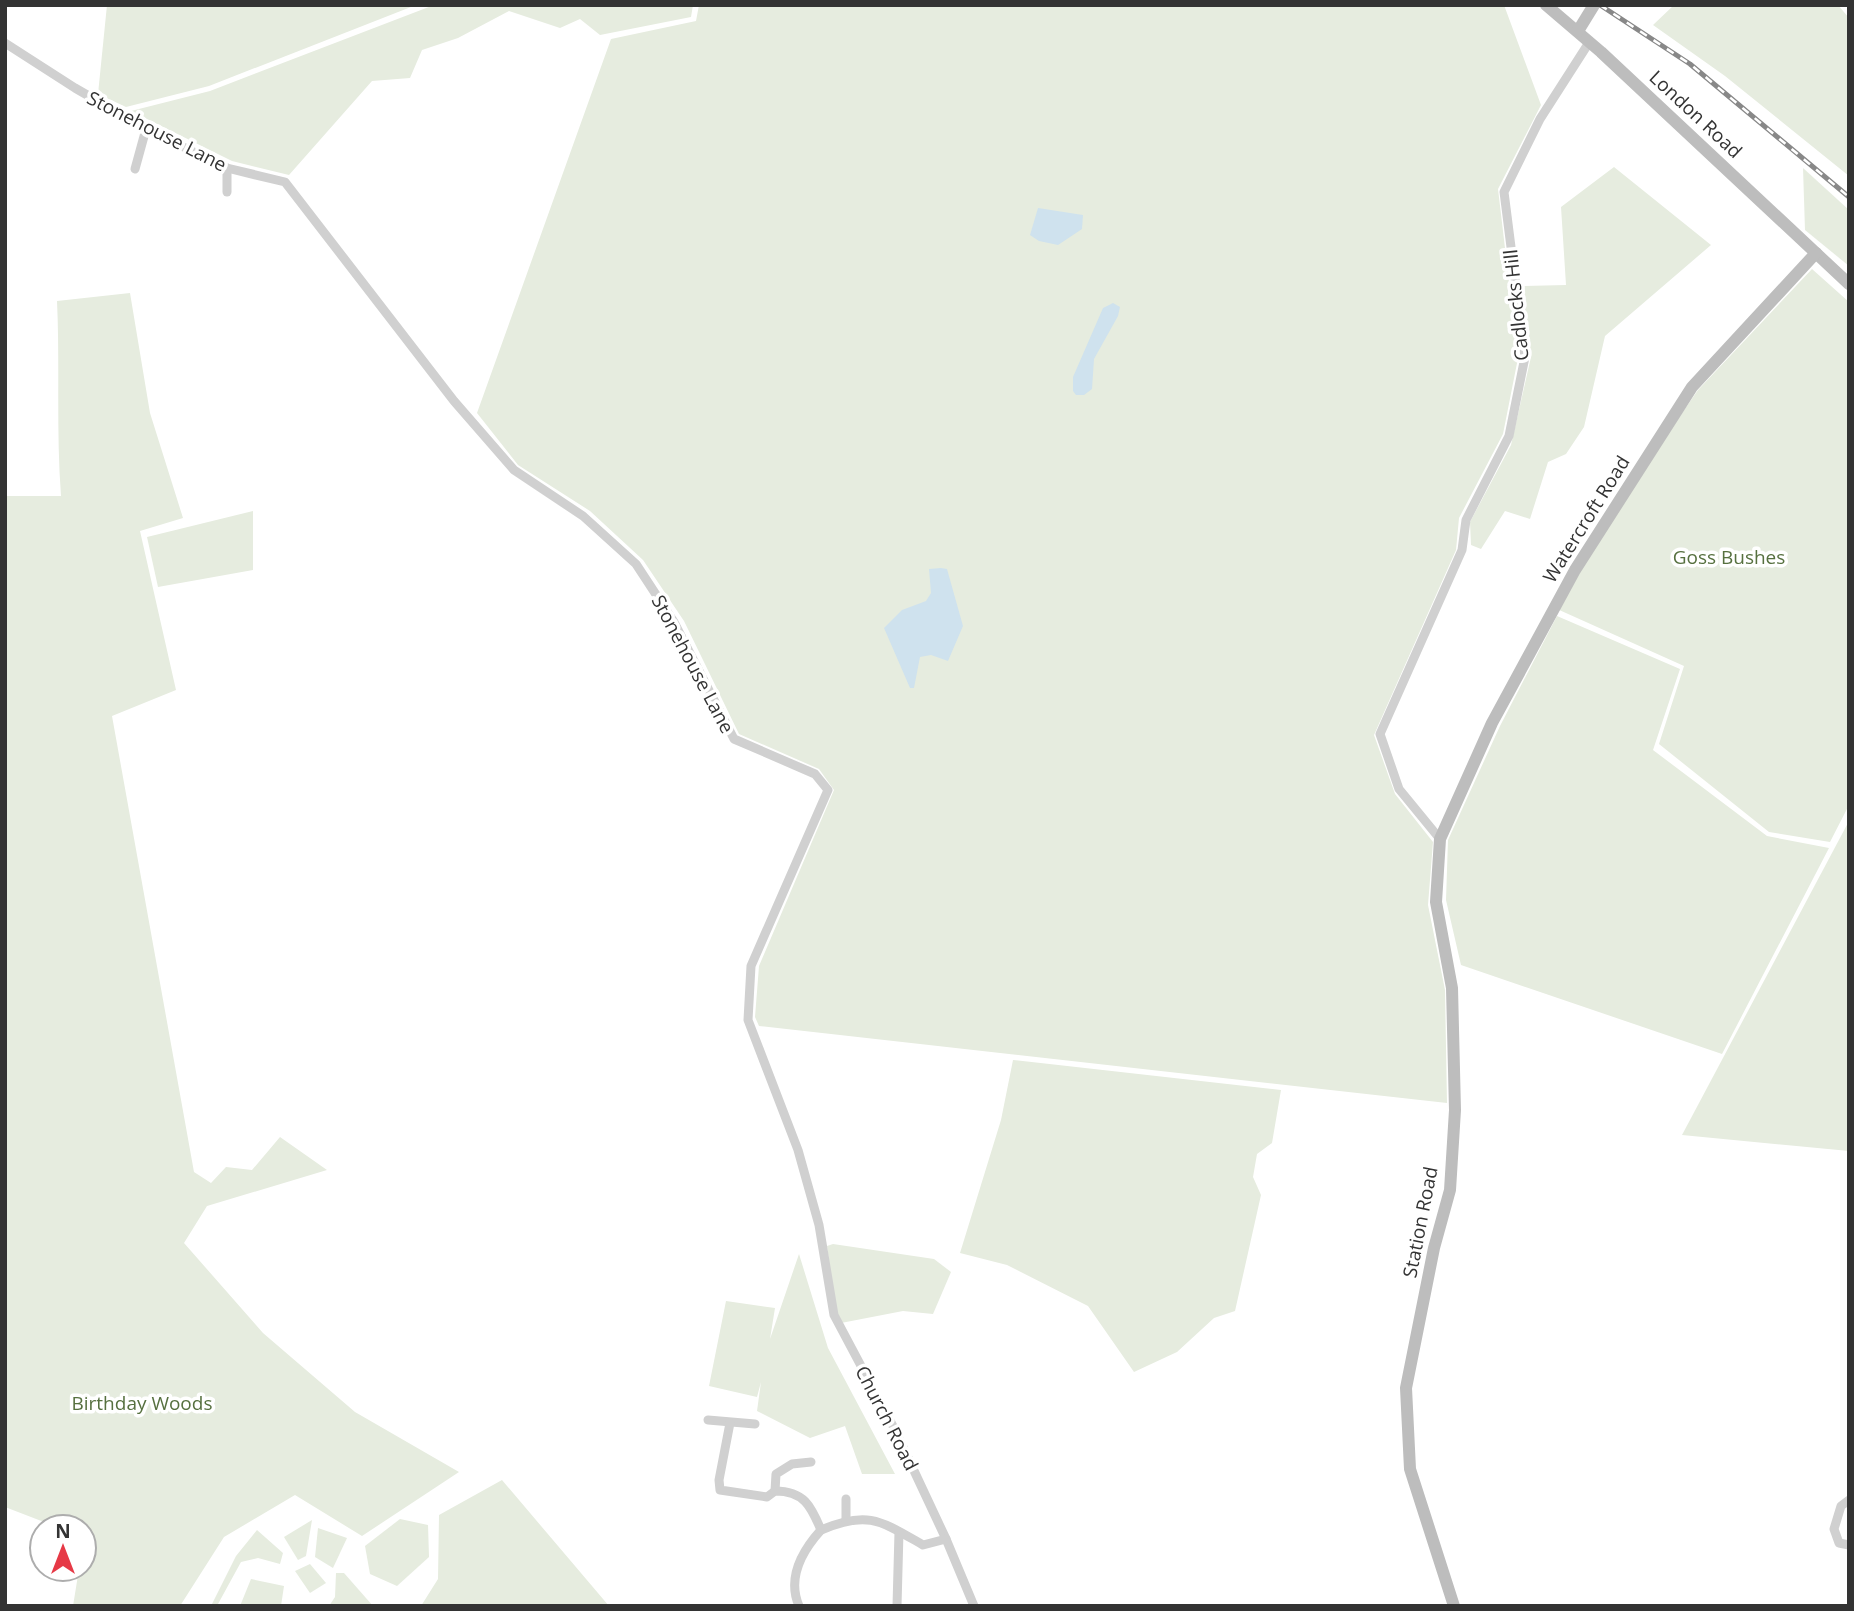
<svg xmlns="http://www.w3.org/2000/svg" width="1854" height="1611" viewBox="0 0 1854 1611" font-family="'Open Sans',sans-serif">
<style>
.green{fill:#e6ecdf}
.water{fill:#cfe2ee}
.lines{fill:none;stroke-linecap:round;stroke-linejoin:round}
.street{stroke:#d0d0d0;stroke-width:9}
.secondary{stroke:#bdbdbd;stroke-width:12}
.rail-casing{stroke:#888;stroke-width:5}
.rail{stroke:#fff;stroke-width:2.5;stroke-dasharray:8;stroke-linecap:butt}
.labels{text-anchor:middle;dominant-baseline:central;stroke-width:7;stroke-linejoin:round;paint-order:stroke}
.street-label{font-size:19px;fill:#333;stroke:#fff}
.park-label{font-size:19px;fill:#56703f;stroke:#fff}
</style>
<rect width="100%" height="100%" fill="#fff"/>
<g class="green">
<path d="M107 5H416L209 86 126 107 98 94Z"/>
<path d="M434 5H693L691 17 600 35 580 19 560 28 509 11 458 38 422 50 410 78 372 81 289 175 232 161 131 111 210 91Z"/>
<path d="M699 5H1504L1541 105 1498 189 1518 358 1503 434 1459 518 1456 550 1374 735 1395 794 1433 842 1428 905 1445 990 1447 1103 759 1026 755 1017 759 966 834 790 819 769 739 734 684 621 643 560 590 511 518 465 477 413 611 39 696 21Z"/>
<path d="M1674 5H1838L1849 18V176L1725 76 1653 25Z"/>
<path d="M1614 167 1711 245 1605 336 1584 427 1566 454 1548 462 1530 519 1505 511 1481 549 1471 545 1470 522 1511 445 1531 357 1521 286 1566 285 1561 207Z"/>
<path d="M1803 168 1849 210V266L1805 230Z"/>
<path d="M1812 269 1849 302V805L1830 842 1769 832 1659 744 1684 666 1557 609 1644 468 1698 390Z"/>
<path d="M130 293 150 413 183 518 140 531 176 690 112 716 194 1172 211 1183 226 1167 252 1170 280 1137 327 1170 207 1206 184 1243 263 1333 355 1412 459 1472 362 1536 295 1495 224 1537 180 1606H73L79 1569H84V1527H57L5 1507V496H61C56 431 60 366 57 301Z"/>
<path d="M253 511V570L158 587 147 537Z"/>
<path d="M1557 616 1680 669 1653 750 1767 836 1829 848 1722 1054 1461 965 1446 900 1448 840 1500 726Z"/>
<path d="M1849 821V1151L1682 1135Z"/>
<path d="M1013 1060 1281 1090 1272 1143 1257 1154 1253 1177 1261 1195 1235 1311 1214 1318 1177 1352 1134 1372 1088 1306 1007 1265 960 1253 1001 1120Z"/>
<path d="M833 1244 934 1259 951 1272 933 1314 903 1311 841 1323 836 1313 827 1246Z"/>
<path d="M799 1254 828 1348 895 1474H862L845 1426 810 1438 757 1411 761 1382 757 1397 709 1386 726 1301 775 1308 770 1339Z"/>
<path d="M502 1480 609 1606H421L438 1579 439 1515Z"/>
<path d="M400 1519 428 1525 429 1557 397 1586 370 1574 365 1546Z"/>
<path d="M312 1520 306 1556 298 1560 284 1537Z"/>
<path d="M318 1528 347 1538 333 1568 315 1557Z"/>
<path d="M257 1530 283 1553 280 1564 258 1558 241 1562 218 1604 211 1606 236 1556Z"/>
<path d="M310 1564 326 1583 310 1593 295 1571Z"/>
<path d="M336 1573H344L373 1606H329L335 1597Z"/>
<path d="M251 1579 284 1586 281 1606H240Z"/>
</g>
<g class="water">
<path d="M1038 208 1083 215 1082 229 1058 245 1039 241 1030 235Z"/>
<path d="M1113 303 1120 307 1118 316 1094 359 1092 389 1084 395H1076L1073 391V377L1103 308Z"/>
<path d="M941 568 947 569 963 626 948 661 931 655 920 657 914 688H910L884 628 902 610 926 601 931 593 929 569Z"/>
</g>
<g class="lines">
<g class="street">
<path d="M5 43 75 88 146 129 227 168 285 182 454 401 514 470 583 516 636 564 674 622 734 739 815 774 828 790 751 966 748 1020 798 1150 819 1225 834 1315 894 1428 946 1539 974 1606"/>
<path d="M227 168V192"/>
<path d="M135 169 146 129"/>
<path d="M1440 839 1399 789 1380 734 1462 550 1466 520 1509 436 1525 357 1504 192 1540 119 1590 41"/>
<path d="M708 1420 755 1424"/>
<path d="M730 1423 719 1480 720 1490 767 1497 775 1491C804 1491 811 1506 821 1530 868 1510 881 1521 923 1545L946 1539"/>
<path d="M775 1491 776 1474 792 1464 811 1462"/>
<path d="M1849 1500 1841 1506 1834 1529 1839 1543 1849 1545"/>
<path d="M846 1520V1499"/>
<path d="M799 1606C787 1578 802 1551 821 1530"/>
<path d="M897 1606 899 1532"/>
</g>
<g class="secondary">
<path d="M1546 5 1601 52 1849 284"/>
<path d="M1578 31 1594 5"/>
<path d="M1454 1606 1410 1469 1406 1388 1434 1248 1450 1190 1455 1110 1452 988 1436 902 1440 839 1492 723 1575 570 1692 387 1816 253"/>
</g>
<g class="rail-casing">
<path id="rail" d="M1600 5 1690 64 1849 197"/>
</g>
<use href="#rail" class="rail"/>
</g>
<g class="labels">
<g class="street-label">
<text transform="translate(1696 114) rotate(43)">London Road</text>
<text transform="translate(157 131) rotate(27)">Stonehouse Lane</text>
<text transform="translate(1516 305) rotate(-96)">Cadlocks Hill</text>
<text transform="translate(1586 519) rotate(-58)">Watercroft Road</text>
<text transform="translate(693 664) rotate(62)">Stonehouse Lane</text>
<text transform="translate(1420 1222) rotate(-79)">Station Road</text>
<text transform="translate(887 1418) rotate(63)">Church Road</text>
</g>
<g class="park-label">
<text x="1729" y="557">Goss Bushes</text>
<text x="142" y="1403">Birthday Woods</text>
</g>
</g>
<rect width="1854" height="1611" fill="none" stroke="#333333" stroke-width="14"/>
<g transform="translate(63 1548)"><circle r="33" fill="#ffffff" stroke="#adadad" stroke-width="2"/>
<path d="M0-5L12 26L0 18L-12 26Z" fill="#e63946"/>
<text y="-10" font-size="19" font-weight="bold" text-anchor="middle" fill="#333333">N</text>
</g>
</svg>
